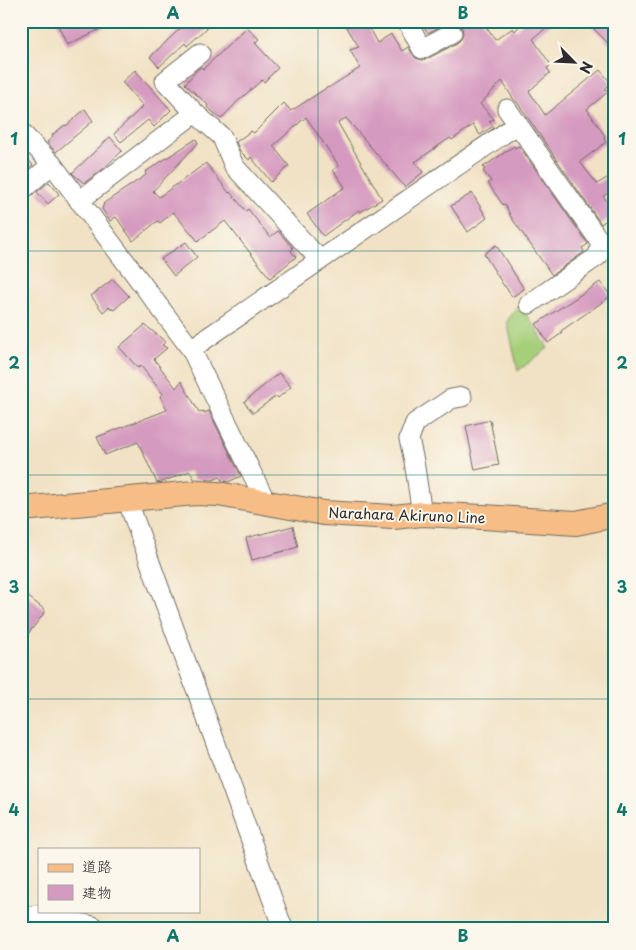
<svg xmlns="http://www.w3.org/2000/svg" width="636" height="950" font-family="'Playpen Sans','Klee One',sans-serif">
	<rect width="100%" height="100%" fill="#fbf7ec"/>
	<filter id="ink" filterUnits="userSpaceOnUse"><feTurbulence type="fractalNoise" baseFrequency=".02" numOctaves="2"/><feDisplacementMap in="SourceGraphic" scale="10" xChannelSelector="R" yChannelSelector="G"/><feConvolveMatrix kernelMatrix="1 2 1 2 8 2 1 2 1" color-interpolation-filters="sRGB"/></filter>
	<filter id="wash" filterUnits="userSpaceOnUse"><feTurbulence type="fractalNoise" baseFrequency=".0096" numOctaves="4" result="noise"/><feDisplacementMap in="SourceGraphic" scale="20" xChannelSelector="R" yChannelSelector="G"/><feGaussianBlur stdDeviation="1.12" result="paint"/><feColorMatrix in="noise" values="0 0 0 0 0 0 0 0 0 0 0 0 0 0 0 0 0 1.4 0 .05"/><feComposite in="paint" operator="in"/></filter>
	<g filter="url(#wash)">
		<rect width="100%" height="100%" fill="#f1e2c5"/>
		<!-- green -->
		<polygon fill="#a6cf7a" stroke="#687d52" points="520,304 548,348 518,371 507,321"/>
		<g id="blocks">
			<!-- building -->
			<g fill="#d59abf">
				<polygon points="56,21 117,21 67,45"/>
				<polygon points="188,21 215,21 187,46 185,43 159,67 150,57"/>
				<polygon points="343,21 365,21 377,43 391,34 402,51 408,47 416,58 422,60 427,59 457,43 462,38 463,33 462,28 458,24 452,22 447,23 428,33 420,21 482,21 495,40 513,28 515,31 524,21 554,21 533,39 551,65 547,68 550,73 529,91 545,115 600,70 611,83 605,89 609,91 587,109 605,136 604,139 606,142 580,162 597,184 615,173 615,190 603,196 615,212 615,214 601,224 517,102 514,100 502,81 480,104 494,119 489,121 493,126 480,135 473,125 452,140 450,138 415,162 423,172 405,187 346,118 338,123 382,199 360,212 359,210 323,236 307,214 345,187 333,170 339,166 306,117 273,146 289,166 271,182 251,157 249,160 240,151 236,142 251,131 254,133 284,103 291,111 328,87 328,88 360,68 350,50 359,47"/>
				<polygon points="586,21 611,21 615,27 615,50"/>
				<polygon points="247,28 259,39 255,43 278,68 264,82 262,80 237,102 221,119 207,107 208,105 185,84 198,69 201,67 203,69"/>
				<polygon points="135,70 171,110 154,127 148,120 121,142 114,134 143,106 122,82"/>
				<polygon points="85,109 93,121 56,152 47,142 53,137 52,135 65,125 66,126"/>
				<polygon points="110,137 122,151 102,170 84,183 72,173"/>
				<polygon points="196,139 198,143 153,191 159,197 206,163 229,193 230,192 246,211 248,209 270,237 278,231 293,248 291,251 296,257 270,278 225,221 198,241 173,212 160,223 158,221 155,223 133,241 116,217 110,221 102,209 104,203 146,175 145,172"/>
				<polygon points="514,146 515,148 519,146 588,244 582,248 584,252 552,275 511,217 505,204 503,205 488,183 491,181 483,171 485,169 483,167"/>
				<polygon points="21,152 33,165 22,175 21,175"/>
				<polygon points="49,182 59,194 48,204 37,192"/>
				<polygon points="472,193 487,218 468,232 451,206"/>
				<polygon points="186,242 197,257 174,276 161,259"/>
				<polygon points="496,245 524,289 512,297 505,286 504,286 484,254"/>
				<polygon points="113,279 129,296 114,310 109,307 103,312 91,296"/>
				<polygon points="600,282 611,296 561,331 562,333 548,343 536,324"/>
				<polygon points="145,325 166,342 162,345 167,348 154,359 176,388 181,381 199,412 204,411 204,413 209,411 241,476 228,482 222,481 220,477 213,480 194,479 190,471 162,482 157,483 138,442 105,455 97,437 167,410 160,396 163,394 141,366 138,368 119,347"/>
				<polygon points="279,373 291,387 278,398 276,396 253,413 244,402"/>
				<polygon points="490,420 499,465 475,470 466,426"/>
				<polygon points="293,526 298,547 252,560 246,538"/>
				<polygon points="21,591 45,610 42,616 21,643"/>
			</g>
		</g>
	</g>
	<g filter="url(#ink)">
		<use href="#blocks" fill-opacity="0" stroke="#706b61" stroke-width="1"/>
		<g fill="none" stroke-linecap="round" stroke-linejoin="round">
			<!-- minor casing -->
			<g stroke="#706b61" stroke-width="21">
				<g id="minor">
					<polyline points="407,21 422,49 452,33"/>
					<polyline points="200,53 165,81 195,113 222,137 234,166 320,260"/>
					<polyline points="507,109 601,243 598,256 529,304"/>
					<polyline points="21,132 52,164 191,349 266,502"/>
					<polyline points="21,191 52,164"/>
					<polyline points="79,201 195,113"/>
					<polyline points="191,349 518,124"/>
					<polyline points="127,499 281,923 284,929"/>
					<polyline points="422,514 414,461 409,439 415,423 451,399 462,397"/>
					<polyline points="21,916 42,915 93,926 97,929"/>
				</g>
			</g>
			<!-- major casing -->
			<g stroke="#706b61" stroke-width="26">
				<polyline id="major" points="21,509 195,493 218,494 324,513 393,517 422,514 483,517 576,523 615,515"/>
			</g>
			<!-- minor -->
			<use href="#minor" stroke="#fff" stroke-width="19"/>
			<!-- major -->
			<use href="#major" stroke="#f6be86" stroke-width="24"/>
		</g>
	</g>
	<!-- grid -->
	<path fill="none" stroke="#0f766e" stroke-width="1" stroke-opacity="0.55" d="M318 21V929M21 251H615M21 475H615M21 699H615"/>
	<g text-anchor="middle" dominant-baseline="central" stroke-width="4" stroke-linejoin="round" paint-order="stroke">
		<!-- street labels -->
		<g font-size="14" fill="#2b2b2b" stroke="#fbf7ec">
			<text transform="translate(407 515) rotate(2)">Narahara Akiruno Line</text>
		</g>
	</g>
	<!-- margin -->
	<rect width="636" height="950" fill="none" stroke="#fbf7ec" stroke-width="55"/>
	<!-- legend -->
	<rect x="38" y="848" width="162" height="65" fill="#fbf7ec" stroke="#a8a59f"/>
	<rect x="48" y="864" width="25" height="8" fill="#f6be86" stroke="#a8a59f"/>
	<text x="82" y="872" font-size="15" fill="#2b2b2b">道路</text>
	<rect x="48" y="885" width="25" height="15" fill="#d59abf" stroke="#a8a59f"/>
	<text x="82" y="898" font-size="15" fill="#2b2b2b">建物</text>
	<!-- north arrow -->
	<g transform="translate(574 62) rotate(114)" stroke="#fbf7ec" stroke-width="4" paint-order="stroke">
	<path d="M0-4L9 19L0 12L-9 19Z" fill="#2b2b2b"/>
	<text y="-8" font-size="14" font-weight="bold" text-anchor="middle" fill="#2b2b2b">N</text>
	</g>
	<rect x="28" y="28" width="580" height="894" fill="none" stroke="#0f766e" stroke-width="2"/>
	<g font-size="16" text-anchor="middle" font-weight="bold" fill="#0f766e">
		<text x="173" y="19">A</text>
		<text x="463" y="19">B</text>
		<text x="14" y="145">1</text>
		<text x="622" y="145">1</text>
		<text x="14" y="369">2</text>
		<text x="622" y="369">2</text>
		<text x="14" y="593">3</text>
		<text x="622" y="593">3</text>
		<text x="14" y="816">4</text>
		<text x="622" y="816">4</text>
		<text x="173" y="942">A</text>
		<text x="463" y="942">B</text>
	</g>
</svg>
